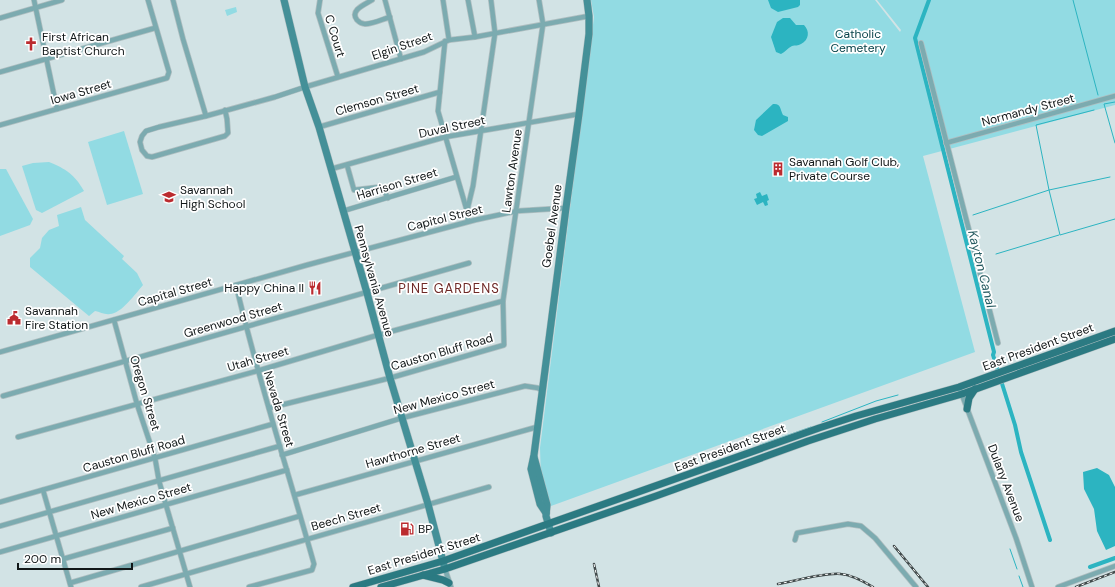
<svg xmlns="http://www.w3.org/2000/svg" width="1115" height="587" font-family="'DM Sans',sans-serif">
	<rect width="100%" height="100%" fill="#d2e3e5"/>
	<!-- green -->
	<g fill="#92dbe3">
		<polygon points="591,0 875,0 900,32 901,30 877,0 1115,0 1115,105 923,156 975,352 551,506 541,478 540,448 594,17"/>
		<polygon points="236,7 237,12 227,16 225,10"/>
		<polygon points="124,131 143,194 107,205 88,142"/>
		<path d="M49 162C66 169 74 174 84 191L42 213 36 210 22 166 33 163Z"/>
		<polygon points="0,169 6,169 33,219 30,225 0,236"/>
		<path d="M81 207 85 220 124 256 122 259 137 273 143 285C136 293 121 314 110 314 105 315 100 312 95 311L89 316 30 267V258L40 248 42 238 49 230 59 226 57 215Z"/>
	</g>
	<!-- water -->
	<g fill="#2cb4c1">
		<polygon points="768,0 800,0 800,5 798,7 778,12 771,8"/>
		<path d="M783 18H790L796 25H804C810 31 809 40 801 44 798 46 795 45 792 46 788 48 785 52 781 54L776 52 771 37 777 22Z"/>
		<path d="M773 104C781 103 780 109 783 115L788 117V121L762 136 758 135 754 130 756 120Z"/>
		<polygon points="760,192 762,196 767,194 769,200 767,201 768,205 765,206 763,202 757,205 754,199 757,198 756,194"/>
		<polygon points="1097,468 1109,475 1115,487 1115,546 1106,550 1097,531 1094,509 1084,489 1083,472"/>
	</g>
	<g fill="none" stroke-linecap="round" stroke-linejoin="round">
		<!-- stream -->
		<g stroke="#2cb4c1" stroke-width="1">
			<polyline points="1073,0 1098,95"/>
			<polyline points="1115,102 1104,104 1115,143"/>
			<polyline points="1094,110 1036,125 1049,190 1110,177"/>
			<polyline points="973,215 1049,190 1060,235 1115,219"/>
			<polyline points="996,254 1059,235"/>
			<polyline points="822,422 876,401 898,395"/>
			<polyline points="760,445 811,427"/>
			<polyline points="1010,549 1017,569"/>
			<polyline points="1019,576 1023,587"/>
		</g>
		<!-- canal -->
		<g stroke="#2cb4c1" stroke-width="4">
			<polyline points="929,0 915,38 994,352 993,355 1015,425 1021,452 1050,540"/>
			<polyline points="1090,567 1115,558"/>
		</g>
		<!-- street casing -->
		<g stroke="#afbec0" stroke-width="6">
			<g id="street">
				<polyline points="34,0 57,109"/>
				<polyline points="173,0 183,39 206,116"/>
				<polyline points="320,0 318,13 338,77"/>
				<path d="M372 0C366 4 349 10 357 20 359 22 362 24 365 24 373 24 383 19 390 17"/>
				<polyline points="385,0 401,59"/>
				<polyline points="443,0 449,40"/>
				<polyline points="468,0 475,37"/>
				<polyline points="0,18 62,0"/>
				<polyline points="445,41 438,111 467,211 468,221"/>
				<polyline points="921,43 998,343"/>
				<polyline points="0,72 155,28"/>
				<polyline points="225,110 227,119 228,133 225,136 152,157 147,156 142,150 140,142 142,136 146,131 159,127 206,116 275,97 305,87 424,52 449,40 475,37 589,16"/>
				<polyline points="0,125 167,78 169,72 148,0"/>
				<polyline points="319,127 440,92"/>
				<polyline points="946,143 1115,96"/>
				<polyline points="347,165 354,190 380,187 383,189 388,198"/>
				<polyline points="331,169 445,137 579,114"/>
				<polyline points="343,211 456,177"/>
				<polyline points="467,211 473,186 495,33 491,0"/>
				<path d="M236 285C258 379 288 471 314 564L312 570 249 587"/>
				<polyline points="114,320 137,404 155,458 159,481 190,587"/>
				<polyline points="0,352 307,265 475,220 517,211 566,208"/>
				<polyline points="959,387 1016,538 1032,587"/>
				<polyline points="3,396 469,263"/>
				<polyline points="269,408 390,378 504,345 503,301 543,24 539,0"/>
				<polyline points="18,437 257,371 378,335 503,301"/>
				<polyline points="282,455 402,418 525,386 538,388 541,390"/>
				<polyline points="43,490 71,587"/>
				<polyline points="295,495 537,427"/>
				<polyline points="0,502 273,424"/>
				<polyline points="0,526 280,446"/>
				<polyline points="795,540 797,533 848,524 861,526 875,538 916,587"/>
				<polyline points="0,552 287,470"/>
				<polyline points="63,559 173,528"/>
				<polyline points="445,569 451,587"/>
				<polyline points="70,583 300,516"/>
				<polyline points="141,587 489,487"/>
				<polyline points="1058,587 1115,566"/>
			</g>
		</g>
		<!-- secondary casing -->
		<g stroke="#afbec0" stroke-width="8">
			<g id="secondary">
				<polyline points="284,0 305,87 319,127 367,293 390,378 428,504 445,569"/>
				<polyline points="534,457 547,505 546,516 551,533"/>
				<polyline points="546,513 540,504 531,469 534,455 566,208 579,114 589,34 589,16 587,0"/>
			</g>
		</g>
		<!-- primary casing -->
		<g stroke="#afbec0" stroke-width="8">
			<g id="primary">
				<polyline points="967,409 969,398 975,389"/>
				<polyline points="423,575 443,580 449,583"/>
				<polyline points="353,587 443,561 819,428 856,416 959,387 1115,331"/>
				<polyline points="381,587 445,569 656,496 808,441 875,419 962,394 1115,339"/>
			</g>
		</g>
		<!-- street -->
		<use href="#street" stroke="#7cabb0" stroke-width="4.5"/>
		<!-- secondary -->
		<use href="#secondary" stroke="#449098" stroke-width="7"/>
		<!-- primary -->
		<use href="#primary" stroke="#2b7a82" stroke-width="7"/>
		<!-- rail casing -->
		<g stroke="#414a4b" stroke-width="2.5">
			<g id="rail">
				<polyline points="894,546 928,587"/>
				<polyline points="594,564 599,587"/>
				<path d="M778 584C795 581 826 572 841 574 852 575 863 581 873 587"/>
				<polyline points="1076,587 1115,572"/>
			</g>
		</g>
		<!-- rail -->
		<use href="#rail" stroke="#fff" stroke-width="1" stroke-dasharray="3" stroke-linecap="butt"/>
	</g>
	<!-- icons -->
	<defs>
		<g id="church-bare" transform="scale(1.08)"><path d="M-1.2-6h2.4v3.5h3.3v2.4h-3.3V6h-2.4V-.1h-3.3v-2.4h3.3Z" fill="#bb2b2f" stroke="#fff" stroke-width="2.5" paint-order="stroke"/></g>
		<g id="building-bare" transform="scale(1.08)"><path d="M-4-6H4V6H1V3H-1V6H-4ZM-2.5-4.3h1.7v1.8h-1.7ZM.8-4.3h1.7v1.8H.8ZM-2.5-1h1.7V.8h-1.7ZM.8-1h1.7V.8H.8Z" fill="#bb2b2f" stroke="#fff" stroke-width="2.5" paint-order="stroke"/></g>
		<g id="school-bare" transform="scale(1.08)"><path d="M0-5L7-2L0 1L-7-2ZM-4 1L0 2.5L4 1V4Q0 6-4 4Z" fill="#bb2b2f" stroke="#fff" stroke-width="2.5" paint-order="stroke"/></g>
		<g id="restaurant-bare" transform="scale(1.08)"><path d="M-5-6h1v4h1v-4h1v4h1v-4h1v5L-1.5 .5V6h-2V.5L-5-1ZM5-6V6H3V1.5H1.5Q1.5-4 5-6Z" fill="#bb2b2f" stroke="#fff" stroke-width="2.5" paint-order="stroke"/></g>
		<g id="civic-bare" transform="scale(1.08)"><path d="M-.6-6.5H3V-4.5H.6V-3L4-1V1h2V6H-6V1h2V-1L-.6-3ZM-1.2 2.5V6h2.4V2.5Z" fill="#bb2b2f" stroke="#fff" stroke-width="2.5" paint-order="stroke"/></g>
		<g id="fuel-bare" transform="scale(1.08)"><path d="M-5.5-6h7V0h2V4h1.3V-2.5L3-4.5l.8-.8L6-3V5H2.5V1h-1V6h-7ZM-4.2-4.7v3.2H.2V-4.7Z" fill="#bb2b2f" stroke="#fff" stroke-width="2.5" paint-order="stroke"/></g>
	</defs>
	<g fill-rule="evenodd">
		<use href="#church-bare" x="31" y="44"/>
		<use href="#building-bare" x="778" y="169"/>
		<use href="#school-bare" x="169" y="197"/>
		<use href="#restaurant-bare" x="315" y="288"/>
		<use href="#civic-bare" x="14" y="318"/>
		<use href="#fuel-bare" x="407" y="529"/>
	</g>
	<g text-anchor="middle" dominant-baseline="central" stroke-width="3.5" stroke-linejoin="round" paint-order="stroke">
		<!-- park labels -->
		<g font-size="12" fill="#074349" stroke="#fff">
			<text x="858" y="34">Catholic<tspan x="858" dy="14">Cemetery</tspan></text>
		</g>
		<!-- street labels -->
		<g font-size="12" fill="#111718" stroke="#fff">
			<text transform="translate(335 36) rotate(73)">C Court</text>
			<text transform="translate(402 46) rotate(-19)">Elgin Street</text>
			<text transform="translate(81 92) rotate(-16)">Iowa Street</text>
			<text transform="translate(377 100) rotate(-16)">Clemson Street</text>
			<text transform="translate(1028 110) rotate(-15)">Normandy Street</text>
			<text transform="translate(452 127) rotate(-12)">Duval Street</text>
			<text transform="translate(512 171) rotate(-82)">Lawton Avenue</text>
			<text transform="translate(397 184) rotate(-17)">Harrison Street</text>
			<text transform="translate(445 218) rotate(-14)">Capitol Street</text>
			<text transform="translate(552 226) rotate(-82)">Goebel Avenue</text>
			<text transform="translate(374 281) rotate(74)">Pennsylvania Avenue</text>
			<text transform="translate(175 292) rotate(-16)">Capital Street</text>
			<text transform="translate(233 320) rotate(-16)">Greenwood Street</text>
			<text transform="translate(1038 347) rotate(-20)">East President Street</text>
			<text transform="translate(442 352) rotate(-16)">Causton Bluff Road</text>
			<text transform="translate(258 359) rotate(-16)">Utah Street</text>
			<text transform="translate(145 393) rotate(73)">Oregon Street</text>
			<text transform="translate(444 397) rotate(-15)">New Mexico Street</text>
			<text transform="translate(279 409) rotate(73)">Nevada Street</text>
			<text transform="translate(730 448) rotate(-20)">East President Street</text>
			<text transform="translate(413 451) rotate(-16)">Hawthorne Street</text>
			<text transform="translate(134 454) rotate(-16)">Causton Bluff Road</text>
			<text transform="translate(1006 483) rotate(69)">Dulany Avenue</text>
			<text transform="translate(141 501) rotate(-16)">New Mexico Street</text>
			<text transform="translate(346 517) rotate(-16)">Beech Street</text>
			<text transform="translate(424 554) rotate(-17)">East President Street</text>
		</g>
		<!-- poi labels -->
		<g font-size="12" fill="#111718" stroke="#fff" text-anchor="start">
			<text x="42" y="37">First African<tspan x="42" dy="14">Baptist Church</tspan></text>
			<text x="789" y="162">Savannah Golf Club,<tspan x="789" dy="14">Private Course</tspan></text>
			<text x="180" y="190">Savannah<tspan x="180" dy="14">High School</tspan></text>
			<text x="304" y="288" text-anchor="end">Happy China II</text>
			<text x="25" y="311">Savannah<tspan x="25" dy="14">Fire Station</tspan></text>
			<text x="418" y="529">BP</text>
		</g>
		<!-- water labels -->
		<g font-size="13" font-style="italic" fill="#285c62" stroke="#fff">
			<text transform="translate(982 269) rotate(76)">Kayton Canal</text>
		</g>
		<!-- neighbourhood labels -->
		<g font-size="13" letter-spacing="1" fill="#6f2926" stroke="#fff">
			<text x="449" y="288">PINE GARDENS</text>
		</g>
	</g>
	<!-- scale -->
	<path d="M18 563v6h114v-6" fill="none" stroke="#111718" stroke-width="2"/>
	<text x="24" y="563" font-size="12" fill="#111718" stroke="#ffffff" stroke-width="3" paint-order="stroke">200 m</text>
</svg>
